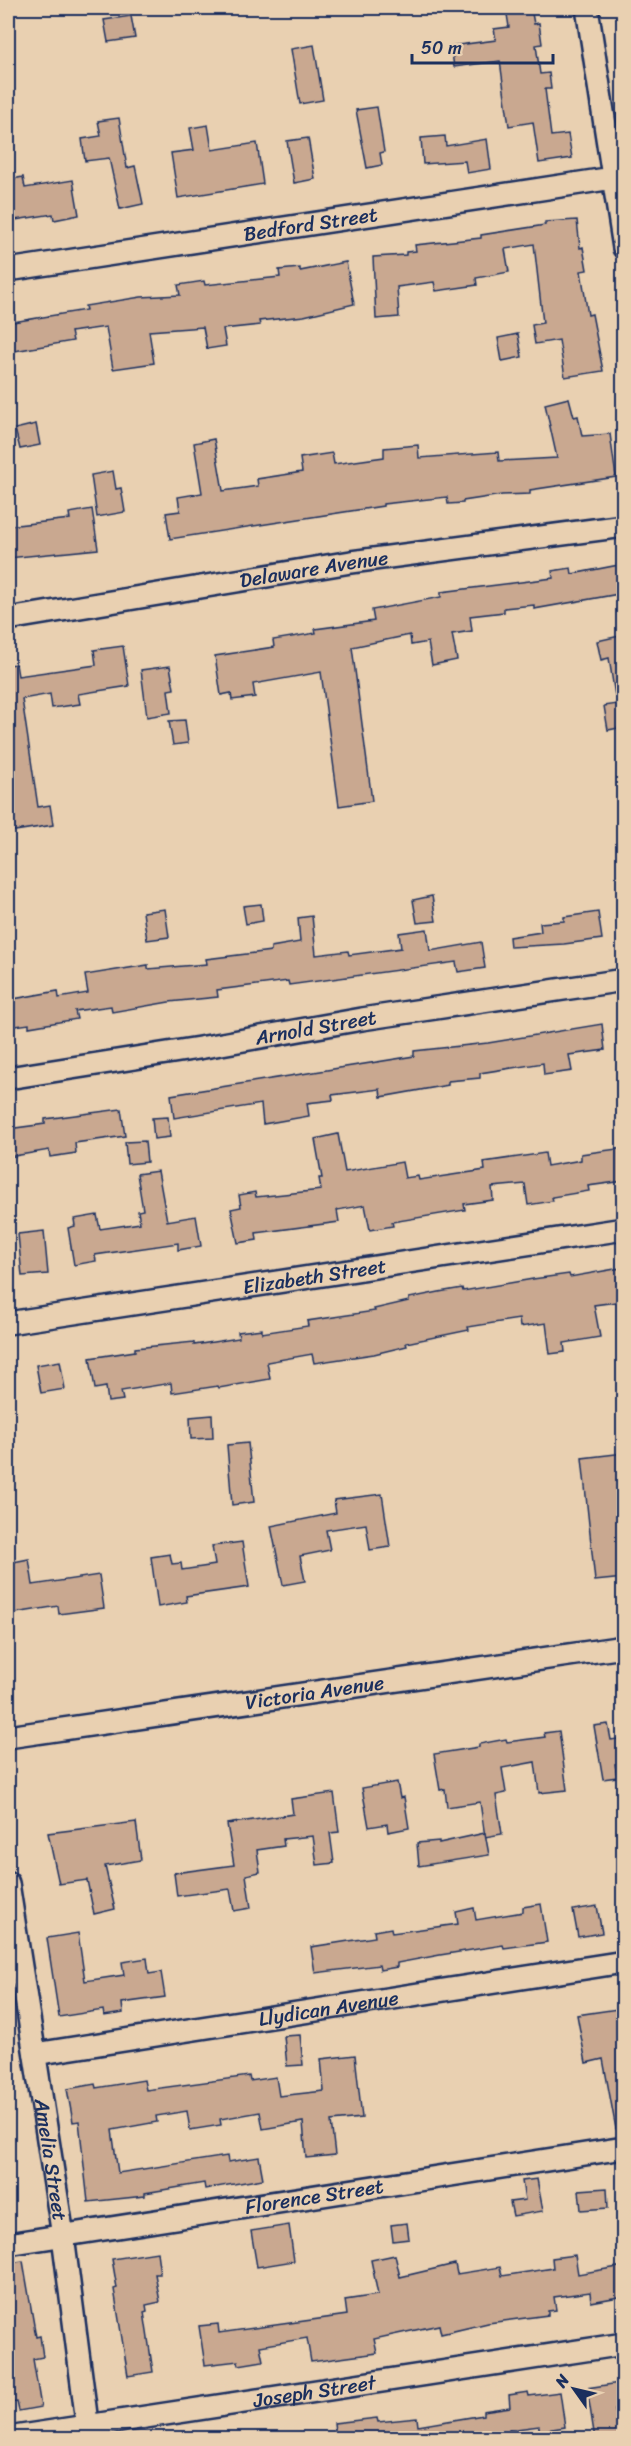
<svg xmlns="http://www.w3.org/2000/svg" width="631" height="2446" font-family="Sriracha,sans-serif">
	<rect width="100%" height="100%" fill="#e9d0b1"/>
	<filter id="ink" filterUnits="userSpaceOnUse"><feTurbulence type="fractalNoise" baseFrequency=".0167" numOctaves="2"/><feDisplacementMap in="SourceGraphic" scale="12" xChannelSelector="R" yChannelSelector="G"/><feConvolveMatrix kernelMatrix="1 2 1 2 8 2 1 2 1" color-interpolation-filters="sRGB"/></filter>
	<g filter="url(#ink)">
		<!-- building -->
		<g fill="#c9a890" stroke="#1b2f5e" stroke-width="1.5">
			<polygon points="506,8 531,8 534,24 539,23 542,44 536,45 540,74 549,73 551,89 545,89 551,136 568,134 572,158 539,163 533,122 509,126 500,61 454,67 451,46 496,40 494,29 509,27"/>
			<polygon points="131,16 135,38 108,42 104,20"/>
			<polygon points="314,45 323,100 300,104 291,49"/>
			<polygon points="377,107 384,152 380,153 382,165 367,168 356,110"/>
			<polygon points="119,118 127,168 135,166 143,204 120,209 109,158 85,161 82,139 101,136 98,121"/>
			<polygon points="208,125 212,150 257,143 263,184 178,198 171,153 194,150 190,128"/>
			<polygon points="445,136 446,146 487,139 491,169 467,173 465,161 423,164 421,138"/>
			<polygon points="308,138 315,179 294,183 287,141"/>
			<polygon points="23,177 25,188 73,180 79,215 54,220 53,214 8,221 8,180"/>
			<polygon points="577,220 580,248 583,247 587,270 581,271 588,315 592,314 603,371 565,377 559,340 535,344 532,325 543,323 534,244 505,249 509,272 476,278 477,285 436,291 434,282 397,287 399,317 376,319 373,257 406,255 406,252 416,251 415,245 481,238 481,235 545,225 545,222"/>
			<polygon points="346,262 354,304 304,316 259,321 260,325 223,329 226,346 207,349 203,327 149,331 154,363 113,369 106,327 71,332 73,341 8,352 8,325 13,322 86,310 85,306 141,297 180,295 178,285 204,281 205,285 280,277 279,270 300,268 300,271"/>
			<polygon points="518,334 522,357 502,361 498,338"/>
			<polygon points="569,398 574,417 578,416 582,436 610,434 616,477 530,490 530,494 502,495 463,501 463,503 448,504 447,497 383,504 383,506 170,539 166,513 180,511 178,497 202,493 194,443 214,439 223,491 258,486 257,479 302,472 300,458 332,453 334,464 384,457 384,448 418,445 419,458 498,452 499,461 557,458 545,404"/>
			<polygon points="36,424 40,445 20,449 15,429"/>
			<polygon points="113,471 116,489 121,488 125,512 97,517 91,475"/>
			<polygon points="92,509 98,549 8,558 8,526 70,519 69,513"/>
			<polygon points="624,564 624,593 534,609 534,605 504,608 504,612 470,616 472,631 452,634 457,660 432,665 428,642 411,645 410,635 352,647 372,801 339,806 321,672 253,684 255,697 232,700 231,693 221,695 215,656 274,647 273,640 316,633 315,629 374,621 372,610 441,597 441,592 553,578 552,571 571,568 572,574"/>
			<polygon points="624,635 624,695 615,696 609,658 601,660 597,641"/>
			<polygon points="123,646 129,686 78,694 80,704 52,708 50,694 22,699 38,807 50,805 53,825 8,832 8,665 16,664 18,676 96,665 94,650"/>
			<polygon points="170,666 174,689 168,690 171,713 147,717 141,670"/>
			<polygon points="624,703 624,727 608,730 604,706"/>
			<polygon points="185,720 188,743 173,745 169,721"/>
			<polygon points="432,896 436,921 417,923 413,900"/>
			<polygon points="261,904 263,921 246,924 243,906"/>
			<polygon points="165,909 169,937 147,940 143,912"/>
			<polygon points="598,912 602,939 564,944 510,947 509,937 541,932 540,923 564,921 564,917"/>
			<polygon points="312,916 316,955 348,951 349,955 401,948 399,933 427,929 430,951 481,942 485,968 458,972 456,962 289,985 288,981 217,990 218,997 169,1002 112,1012 111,1006 75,1011 77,1019 29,1027 29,1024 8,1027 8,1000 58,991 59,998 88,993 85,975 148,965 148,969 207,964 206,959 271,951 271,947 300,942 298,918"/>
			<polygon points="602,1024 605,1050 569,1055 572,1071 544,1075 543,1063 480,1073 480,1078 448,1081 448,1085 381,1097 380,1089 332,1095 333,1100 307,1103 309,1116 263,1124 261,1104 174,1118 171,1095 414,1056 414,1051 488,1043"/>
			<polygon points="121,1109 125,1136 75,1143 76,1153 50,1157 49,1150 8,1157 8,1129 45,1124 45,1119"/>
			<polygon points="168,1117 170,1137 154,1139 152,1118"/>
			<polygon points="338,1134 345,1172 402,1162 405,1178 418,1176 419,1180 485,1170 484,1162 545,1153 547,1166 581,1160 581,1154 624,1148 624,1181 588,1186 589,1191 552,1197 553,1201 528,1205 525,1184 492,1187 493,1200 464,1204 465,1210 392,1222 393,1226 370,1230 365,1205 337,1210 339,1222 256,1233 257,1240 238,1243 231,1209 241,1207 239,1195 255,1192 256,1197 321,1190 319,1178 322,1178 315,1139"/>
			<polygon points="145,1141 147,1162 127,1164 125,1142"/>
			<polygon points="158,1171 167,1221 196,1216 201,1246 178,1250 178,1243 95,1255 96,1261 74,1265 68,1228 75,1226 74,1219 97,1215 100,1229 140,1223 138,1211 143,1210 137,1174"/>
			<polygon points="44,1231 48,1274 22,1276 18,1234"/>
			<polygon points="621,1268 624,1301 594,1305 600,1337 564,1343 565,1352 550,1354 546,1323 520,1327 519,1319 468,1327 469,1330 406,1343 407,1346 374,1354 314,1363 312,1354 267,1362 270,1379 219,1388 218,1386 172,1393 171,1383 121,1391 123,1400 108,1402 106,1387 95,1389 90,1358 135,1351 135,1348 194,1342 194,1345 239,1338 238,1332 262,1329 262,1333 308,1326 307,1321 375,1311 374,1309 409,1301 409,1298 439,1292 462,1288 463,1291 533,1279 569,1274 570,1277"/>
			<polygon points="60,1361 65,1389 41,1393 36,1365"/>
			<polygon points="212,1415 213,1438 191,1439 190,1417"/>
			<polygon points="248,1443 254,1502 232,1505 227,1445"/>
			<polygon points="624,1453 624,1578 595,1581 582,1458"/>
			<polygon points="382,1494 390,1547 370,1550 366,1524 326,1530 330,1550 300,1556 305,1581 283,1585 271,1526 336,1513 334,1500"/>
			<polygon points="242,1542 249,1587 186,1596 187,1602 158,1607 151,1557 170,1554 172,1564 181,1563 182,1570 215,1565 212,1546"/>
			<polygon points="29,1559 33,1585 99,1575 104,1608 59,1614 58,1606 9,1614 8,1563"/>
			<polygon points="608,1724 611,1740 624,1738 624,1763 615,1764 617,1777 603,1779 594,1726"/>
			<polygon points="559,1731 567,1790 539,1793 535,1762 502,1768 506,1793 496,1795 502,1834 485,1837 480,1802 447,1807 445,1789 440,1790 434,1754 479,1747 479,1744 506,1739 507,1742 545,1737 544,1733"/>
			<polygon points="397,1782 400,1798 404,1797 409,1828 388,1832 387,1824 369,1827 362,1788"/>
			<polygon points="334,1793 339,1832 330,1833 334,1863 317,1865 313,1836 283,1839 284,1846 257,1850 260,1872 246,1875 251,1908 234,1911 230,1889 177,1896 174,1873 234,1865 227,1824 293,1814 291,1799"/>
			<polygon points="136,1822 141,1860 105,1866 115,1909 94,1914 87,1880 59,1884 48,1833"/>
			<polygon points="485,1833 489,1855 419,1866 417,1843 439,1841 439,1843"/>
			<polygon points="541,1904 547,1942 504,1948 503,1945 440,1955 397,1963 397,1967 380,1970 379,1965 315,1973 311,1947 375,1937 374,1931 391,1928 392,1933 458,1924 456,1912 474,1908 476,1920 523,1912 523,1907"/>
			<polygon points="597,1906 602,1933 578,1937 573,1910"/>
			<polygon points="78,1933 85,1981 124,1975 122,1962 147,1958 149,1974 161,1972 165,1997 122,2003 123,2013 104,2016 103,2010 59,2017 47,1938"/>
			<polygon points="624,2008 624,2128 616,2129 603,2059 586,2063 577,2015"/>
			<polygon points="300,2035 303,2065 287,2066 284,2036"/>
			<polygon points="355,2055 362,2118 331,2121 335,2155 306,2158 303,2122 263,2129 260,2112 220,2119 221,2125 190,2130 187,2111 156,2116 157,2122 112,2130 118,2173 227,2156 228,2162 259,2157 263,2179 205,2189 204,2183 145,2193 145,2196 88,2202 79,2121 73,2122 67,2089 95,2084 96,2088 144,2080 146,2090 249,2076 250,2081 276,2077 279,2096 324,2091 321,2059"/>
			<polygon points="537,2179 543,2211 513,2216 510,2202 525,2200 522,2181"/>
			<polygon points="607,2188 608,2208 581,2210 579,2190"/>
			<polygon points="407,2223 409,2239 393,2241 391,2225"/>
			<polygon points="289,2225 294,2261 257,2267 251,2231"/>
			<polygon points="157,2252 160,2274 155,2274 160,2302 146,2305 147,2311 144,2312 153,2372 128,2376 114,2289 117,2288 112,2259"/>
			<polygon points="395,2255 400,2277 455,2264 457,2274 500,2267 502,2276 553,2268 552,2258 575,2255 578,2274 624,2266 624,2296 591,2302 590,2292 554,2297 556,2310 548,2311 548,2315 488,2323 441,2334 439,2325 374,2339 377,2353 311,2362 307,2338 260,2346 263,2361 239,2365 238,2361 205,2365 199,2326 218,2324 219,2333 347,2315 345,2300 378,2295 371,2260"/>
			<polygon points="23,2261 36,2337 40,2336 43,2357 33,2359 41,2407 19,2411 17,2402 8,2403 8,2263"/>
			<polygon points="619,2383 623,2409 615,2410 620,2439 595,2439 587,2388"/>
			<polygon points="528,2392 529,2396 560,2392 565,2427 539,2431 539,2426 509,2430 510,2439 336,2439 334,2423 377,2418 378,2422 417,2418 418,2426 483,2415 483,2411 510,2407 509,2395"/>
		</g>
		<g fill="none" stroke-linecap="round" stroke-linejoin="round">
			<!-- minor casing -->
			<g stroke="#1b2f5e" stroke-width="26">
				<g id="minor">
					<polyline points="587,8 624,248"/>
					<path id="s1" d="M8 270 613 178"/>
					<path id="s2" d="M8 619 351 562 624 526"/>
					<path id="s3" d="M8 1078 199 1048 362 1019 624 980"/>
					<path id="s4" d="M8 1323 624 1229"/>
					<path id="s5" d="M8 1737 624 1647"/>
					<path id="s6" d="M8 1883 63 2236 89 2438"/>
					<path id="s7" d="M35 2054 624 1962"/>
					<path id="s8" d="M8 2244 624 2148"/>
					<path id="s9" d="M8 2438 624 2344"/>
				</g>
			</g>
			<!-- minor -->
			<use href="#minor" stroke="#e9d0b1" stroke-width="21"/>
		</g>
	</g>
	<g text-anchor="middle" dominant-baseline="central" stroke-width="5" stroke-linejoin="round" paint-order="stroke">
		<!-- street labels -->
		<g font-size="20" fill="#1b2f5e" stroke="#e9d0b1">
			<text stroke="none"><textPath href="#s1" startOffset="306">Bedford Street</textPath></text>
			<text stroke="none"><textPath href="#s2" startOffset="310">Delaware Avenue</textPath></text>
			<text stroke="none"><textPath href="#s3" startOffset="312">Arnold Street</textPath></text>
			<text stroke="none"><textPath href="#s4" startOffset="310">Elizabeth Street</textPath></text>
			<text stroke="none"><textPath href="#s5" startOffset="310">Victoria Avenue</textPath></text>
			<text stroke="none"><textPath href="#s7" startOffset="297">Llydican Avenue</textPath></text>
			<text stroke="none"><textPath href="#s6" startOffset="280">Amelia Street</textPath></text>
			<text stroke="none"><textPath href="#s8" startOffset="310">Florence Street</textPath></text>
			<text stroke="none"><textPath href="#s9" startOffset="310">Joseph Street</textPath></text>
		</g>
	</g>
	<!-- margin -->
	<rect width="631" height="2446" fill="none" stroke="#e9d0b1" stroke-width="30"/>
	<rect x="15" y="15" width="601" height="2416" fill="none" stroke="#1b2f5e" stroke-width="2" filter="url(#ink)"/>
	<!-- north arrow -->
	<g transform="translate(574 2389) rotate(304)" stroke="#e9d0b1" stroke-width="4.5" paint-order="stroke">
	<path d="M0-4.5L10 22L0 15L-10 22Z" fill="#1b2f5e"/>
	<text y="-9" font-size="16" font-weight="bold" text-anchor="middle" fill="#1b2f5e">N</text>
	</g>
	<!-- scale -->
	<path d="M412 54v9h141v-9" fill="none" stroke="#1b2f5e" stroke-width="3"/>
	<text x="421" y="54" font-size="18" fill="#1b2f5e" stroke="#e9d0b1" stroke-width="4.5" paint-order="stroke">50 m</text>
</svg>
